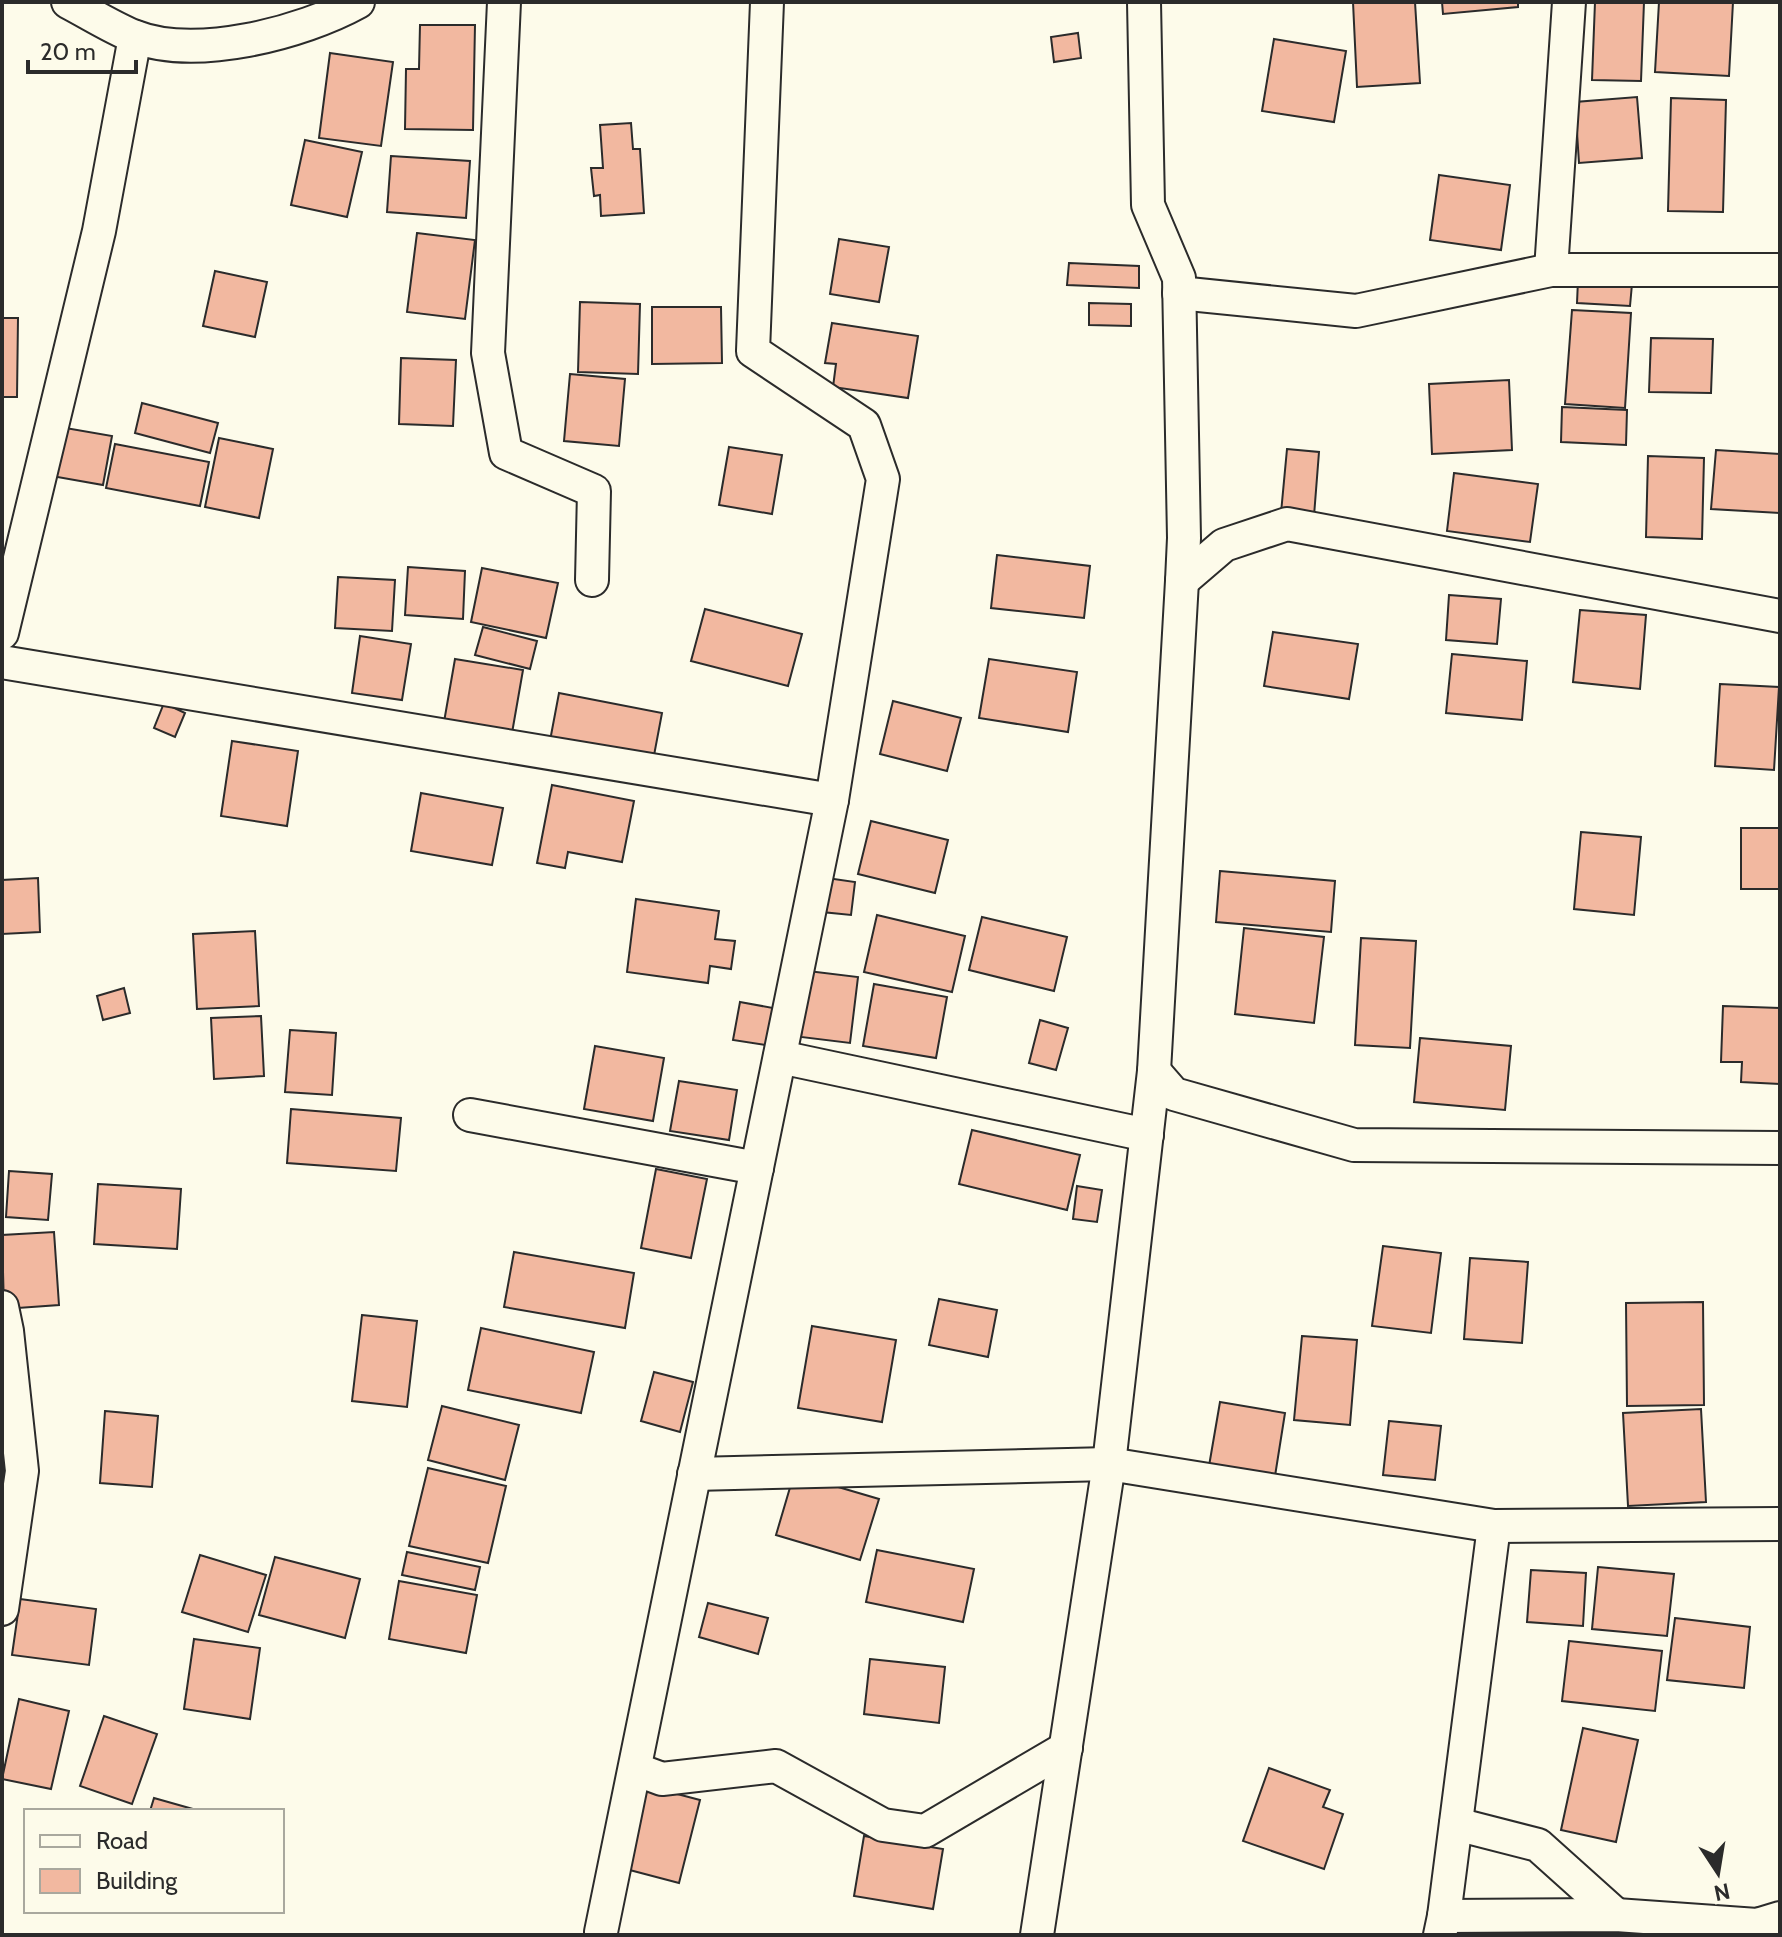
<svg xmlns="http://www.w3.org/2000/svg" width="1782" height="1937" font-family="Cabin,sans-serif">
	<rect width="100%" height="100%" fill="#fdfbea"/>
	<!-- building -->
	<g fill="#f2b8a0" stroke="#2b2b2b" stroke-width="2">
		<polygon points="1353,2 1415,2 1420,83 1357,87"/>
		<polygon points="1442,2 1518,2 1518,7 1443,14"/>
		<polygon points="1595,2 1644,2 1641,81 1592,80"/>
		<polygon points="1659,2 1733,2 1729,76 1655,72"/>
		<polygon points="420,25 475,25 473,130 405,129 406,69 419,69"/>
		<polygon points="1078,33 1081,58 1054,62 1051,37"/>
		<polygon points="1274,39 1346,51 1334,122 1262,111"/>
		<polygon points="330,53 393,62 381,146 319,138"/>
		<polygon points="1637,97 1642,158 1579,163 1575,102"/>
		<polygon points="1671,98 1726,100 1723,212 1668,211"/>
		<polygon points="631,123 633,149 640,149 644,213 601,216 600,195 594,196 591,168 603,168 600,125"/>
		<polygon points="305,140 362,152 347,217 291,205"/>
		<polygon points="391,156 470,161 466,218 387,212"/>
		<polygon points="1439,175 1510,185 1501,250 1430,240"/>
		<polygon points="417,233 475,240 465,319 407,312"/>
		<polygon points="839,239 889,247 879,302 830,294"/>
		<polygon points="1069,263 1139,266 1139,288 1067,285"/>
		<polygon points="215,271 267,282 255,337 203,326"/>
		<polygon points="1578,280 1632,284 1630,306 1577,303"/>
		<polygon points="580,302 640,304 638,374 578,372"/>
		<polygon points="1089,303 1131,304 1131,326 1089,325"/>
		<polygon points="652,307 721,307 722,363 652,364"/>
		<polygon points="1572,310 1631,313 1625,408 1565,404"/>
		<polygon points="2,318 18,318 17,397 2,397"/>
		<polygon points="832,323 918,336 908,398 833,387 836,364 825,363"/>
		<polygon points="1651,338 1713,339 1711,393 1649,392"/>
		<polygon points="401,358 456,360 453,426 399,424"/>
		<polygon points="570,374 625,379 619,446 564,441"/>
		<polygon points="1509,380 1512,450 1432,454 1429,384"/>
		<polygon points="142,403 218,423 210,453 135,433"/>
		<polygon points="1562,407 1627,410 1626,445 1561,442"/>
		<polygon points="54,426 112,436 103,485 46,475"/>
		<polygon points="219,438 273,449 259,518 205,507"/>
		<polygon points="115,444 209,462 200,506 106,488"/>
		<polygon points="729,447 782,455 772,514 719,505"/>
		<polygon points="1287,449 1319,452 1314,516 1281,513"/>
		<polygon points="1716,450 1780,454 1780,513 1711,509"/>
		<polygon points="1648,456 1704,458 1702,539 1646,537"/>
		<polygon points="1454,473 1538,484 1530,542 1447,531"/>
		<polygon points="997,555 1090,566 1084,618 991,608"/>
		<polygon points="408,567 465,571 463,619 405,615"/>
		<polygon points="482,568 558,583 546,638 471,622"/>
		<polygon points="338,577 395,580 392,631 335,628"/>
		<polygon points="1449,595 1501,599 1497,644 1446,640"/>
		<polygon points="705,609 802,634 788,686 691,661"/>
		<polygon points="1580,610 1646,615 1640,689 1573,682"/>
		<polygon points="483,627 537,641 530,669 475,655"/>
		<polygon points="1273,632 1358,644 1349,699 1264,686"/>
		<polygon points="360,636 411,644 402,700 352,693"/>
		<polygon points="1452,654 1527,661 1522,720 1446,713"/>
		<polygon points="455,659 523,670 512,733 444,722"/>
		<polygon points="989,659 1077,672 1068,732 979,718"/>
		<polygon points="1720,684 1779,687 1774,770 1715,766"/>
		<polygon points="559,693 662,713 652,766 549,746"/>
		<polygon points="893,701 961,718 947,771 880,754"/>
		<polygon points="164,703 185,713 175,737 154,728"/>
		<polygon points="232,741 298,751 287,826 221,816"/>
		<polygon points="552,785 634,801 622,862 568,852 565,868 537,863"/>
		<polygon points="421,793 503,808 492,865 411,851"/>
		<polygon points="871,821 948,840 935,893 858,874"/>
		<rect x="1741" y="828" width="39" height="61"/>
		<polygon points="1581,832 1641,837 1634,915 1574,909"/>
		<polygon points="1220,871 1335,881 1331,932 1216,922"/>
		<polygon points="38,878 40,932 2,934 2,880"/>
		<polygon points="827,878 855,882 851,915 822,912"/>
		<polygon points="636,899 719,911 715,939 735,941 731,969 710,966 708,983 627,972"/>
		<polygon points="877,915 965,936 952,992 864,972"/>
		<polygon points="982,917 1067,937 1054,991 969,970"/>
		<polygon points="1244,928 1324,937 1314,1023 1235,1014"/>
		<polygon points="255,931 259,1006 197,1009 193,934"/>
		<polygon points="1361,938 1416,941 1410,1048 1355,1045"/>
		<polygon points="808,971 858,977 850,1043 801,1037"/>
		<polygon points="874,984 947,997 936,1058 863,1046"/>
		<polygon points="124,988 130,1013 103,1020 97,996"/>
		<polygon points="740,1002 773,1008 766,1045 733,1040"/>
		<polygon points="1723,1006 1780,1008 1780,1084 1741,1082 1742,1062 1721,1062"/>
		<polygon points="261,1016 264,1076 214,1079 211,1018"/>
		<polygon points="1040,1020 1068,1028 1056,1070 1029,1063"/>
		<polygon points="290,1030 336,1033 332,1095 285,1092"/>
		<polygon points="1420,1038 1511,1046 1505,1110 1414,1102"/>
		<polygon points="595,1046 664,1058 653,1121 584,1109"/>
		<polygon points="679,1081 737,1090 729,1140 670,1131"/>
		<polygon points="291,1109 401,1118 396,1171 287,1163"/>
		<polygon points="972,1130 1080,1155 1067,1210 959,1184"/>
		<polygon points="656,1169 707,1179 691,1258 641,1248"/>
		<polygon points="9,1171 52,1174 48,1220 6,1217"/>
		<polygon points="98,1184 181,1189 177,1249 94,1244"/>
		<polygon points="1077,1186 1102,1190 1097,1222 1073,1219"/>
		<polygon points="54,1232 59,1305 4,1309 2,1235"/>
		<polygon points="1383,1246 1441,1253 1431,1333 1372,1326"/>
		<polygon points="514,1252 634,1273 625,1328 504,1307"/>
		<polygon points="1470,1258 1528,1262 1522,1343 1464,1339"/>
		<polygon points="939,1299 997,1310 988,1357 929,1345"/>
		<polygon points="1703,1302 1704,1405 1627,1406 1626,1303"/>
		<polygon points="362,1315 417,1321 407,1407 352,1401"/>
		<polygon points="812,1326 896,1340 882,1422 798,1408"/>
		<polygon points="481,1328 594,1352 581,1413 468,1390"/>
		<polygon points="1302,1336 1357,1340 1350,1425 1294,1420"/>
		<polygon points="654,1372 693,1382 680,1432 641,1421"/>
		<polygon points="1220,1402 1285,1413 1275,1476 1209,1466"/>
		<polygon points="442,1406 519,1425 505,1480 428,1460"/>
		<polygon points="1701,1409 1706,1502 1628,1506 1623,1413"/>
		<polygon points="105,1411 158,1416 152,1487 100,1483"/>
		<polygon points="1389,1421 1441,1426 1435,1480 1383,1475"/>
		<polygon points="428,1468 506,1486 488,1563 409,1546"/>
		<polygon points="794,1474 879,1499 860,1560 776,1535"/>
		<polygon points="877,1550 974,1569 963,1622 866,1602"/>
		<polygon points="407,1552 480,1567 475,1590 402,1575"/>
		<polygon points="200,1555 266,1575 248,1632 182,1612"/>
		<polygon points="275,1557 360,1579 345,1638 259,1615"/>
		<polygon points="1598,1567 1674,1574 1667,1636 1592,1629"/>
		<polygon points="1531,1570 1586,1573 1583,1626 1527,1622"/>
		<polygon points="399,1581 477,1595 466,1653 389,1639"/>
		<polygon points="20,1599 96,1609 89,1665 12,1655"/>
		<polygon points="708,1603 768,1618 758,1654 699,1637"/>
		<polygon points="1675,1618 1750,1627 1744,1688 1667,1680"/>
		<polygon points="194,1639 260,1648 250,1719 184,1709"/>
		<polygon points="1569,1641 1662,1651 1655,1711 1562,1701"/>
		<polygon points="870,1659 945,1667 939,1723 864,1714"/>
		<polygon points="19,1699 69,1711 51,1789 2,1779"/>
		<polygon points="104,1716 157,1734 132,1804 80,1786"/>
		<polygon points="1583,1728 1638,1740 1616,1842 1561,1830"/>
		<polygon points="1269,1768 1330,1790 1323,1807 1343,1814 1324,1869 1243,1841"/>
		<polygon points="643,1785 700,1800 679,1883 622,1868"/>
		<polygon points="154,1798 200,1811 150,1811"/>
		<polygon points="864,1836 943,1849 933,1909 854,1896"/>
	</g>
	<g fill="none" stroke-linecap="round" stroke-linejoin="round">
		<!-- street casing -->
		<g stroke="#2b2b2b" stroke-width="36">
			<g id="street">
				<path d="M68 2C89 13 111 27 133 36 195 61 302 33 358 2"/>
				<polyline points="504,2 488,353 506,453 594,491 592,580"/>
				<polyline points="1551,270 1569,2"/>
				<polyline points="1179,293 1356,311 1551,270 1780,270"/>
				<polyline points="1182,581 1224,545 1287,524 1780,616"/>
				<polyline points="2,633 99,231 135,37"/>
				<polyline points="2,662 832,800"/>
				<polyline points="780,1057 1147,1135"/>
				<polyline points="1154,1071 1174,1094 1354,1145 1780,1148"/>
				<polyline points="470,1115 757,1168"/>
				<polyline points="2,1307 7,1331 22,1471 2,1609"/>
				<polyline points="694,1474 1109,1464 1494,1526 1780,1524"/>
				<polyline points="635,1769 662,1779 776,1766 883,1825 925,1831 1066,1748"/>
				<polyline points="1456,1824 1538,1845 1616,1915"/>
				<polyline points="1444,1916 1616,1915 1757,1925 1780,1918"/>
				<polyline points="601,1932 832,800 883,479 864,425 753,351 767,2"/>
				<polyline points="1037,1935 1109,1464 1154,1071 1182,581 1184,538 1179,278 1148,205 1144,2"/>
				<polyline points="1440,1935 1444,1916 1494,1526"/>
			</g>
		</g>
		<!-- street -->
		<use href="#street" stroke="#fdfbea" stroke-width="32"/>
	</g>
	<!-- border -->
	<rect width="1782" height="1937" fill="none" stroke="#2b2b2b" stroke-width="8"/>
	<!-- legend -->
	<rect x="24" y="1809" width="260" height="104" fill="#fdfbea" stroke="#a9a89e" stroke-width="2"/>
	<rect x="40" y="1835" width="40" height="12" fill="#fdfbea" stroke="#a9a89e" stroke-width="2"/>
	<text x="96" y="1849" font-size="24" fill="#2b2b2b">Road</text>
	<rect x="40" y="1869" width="40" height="24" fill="#f2b8a0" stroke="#a9a89e" stroke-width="2"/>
	<text x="96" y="1889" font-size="24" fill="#2b2b2b">Building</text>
	<!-- north arrow -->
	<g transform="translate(1718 1873) rotate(168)" stroke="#fdfbea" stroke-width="6" paint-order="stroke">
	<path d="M0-6L14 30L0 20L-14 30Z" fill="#2b2b2b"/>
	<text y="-12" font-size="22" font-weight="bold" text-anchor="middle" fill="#2b2b2b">N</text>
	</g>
	<!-- scale -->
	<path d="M28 60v12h108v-12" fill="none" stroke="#2b2b2b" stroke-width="4"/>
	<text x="40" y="60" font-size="24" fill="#2b2b2b" stroke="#fdfbea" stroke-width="6" paint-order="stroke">20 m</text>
</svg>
